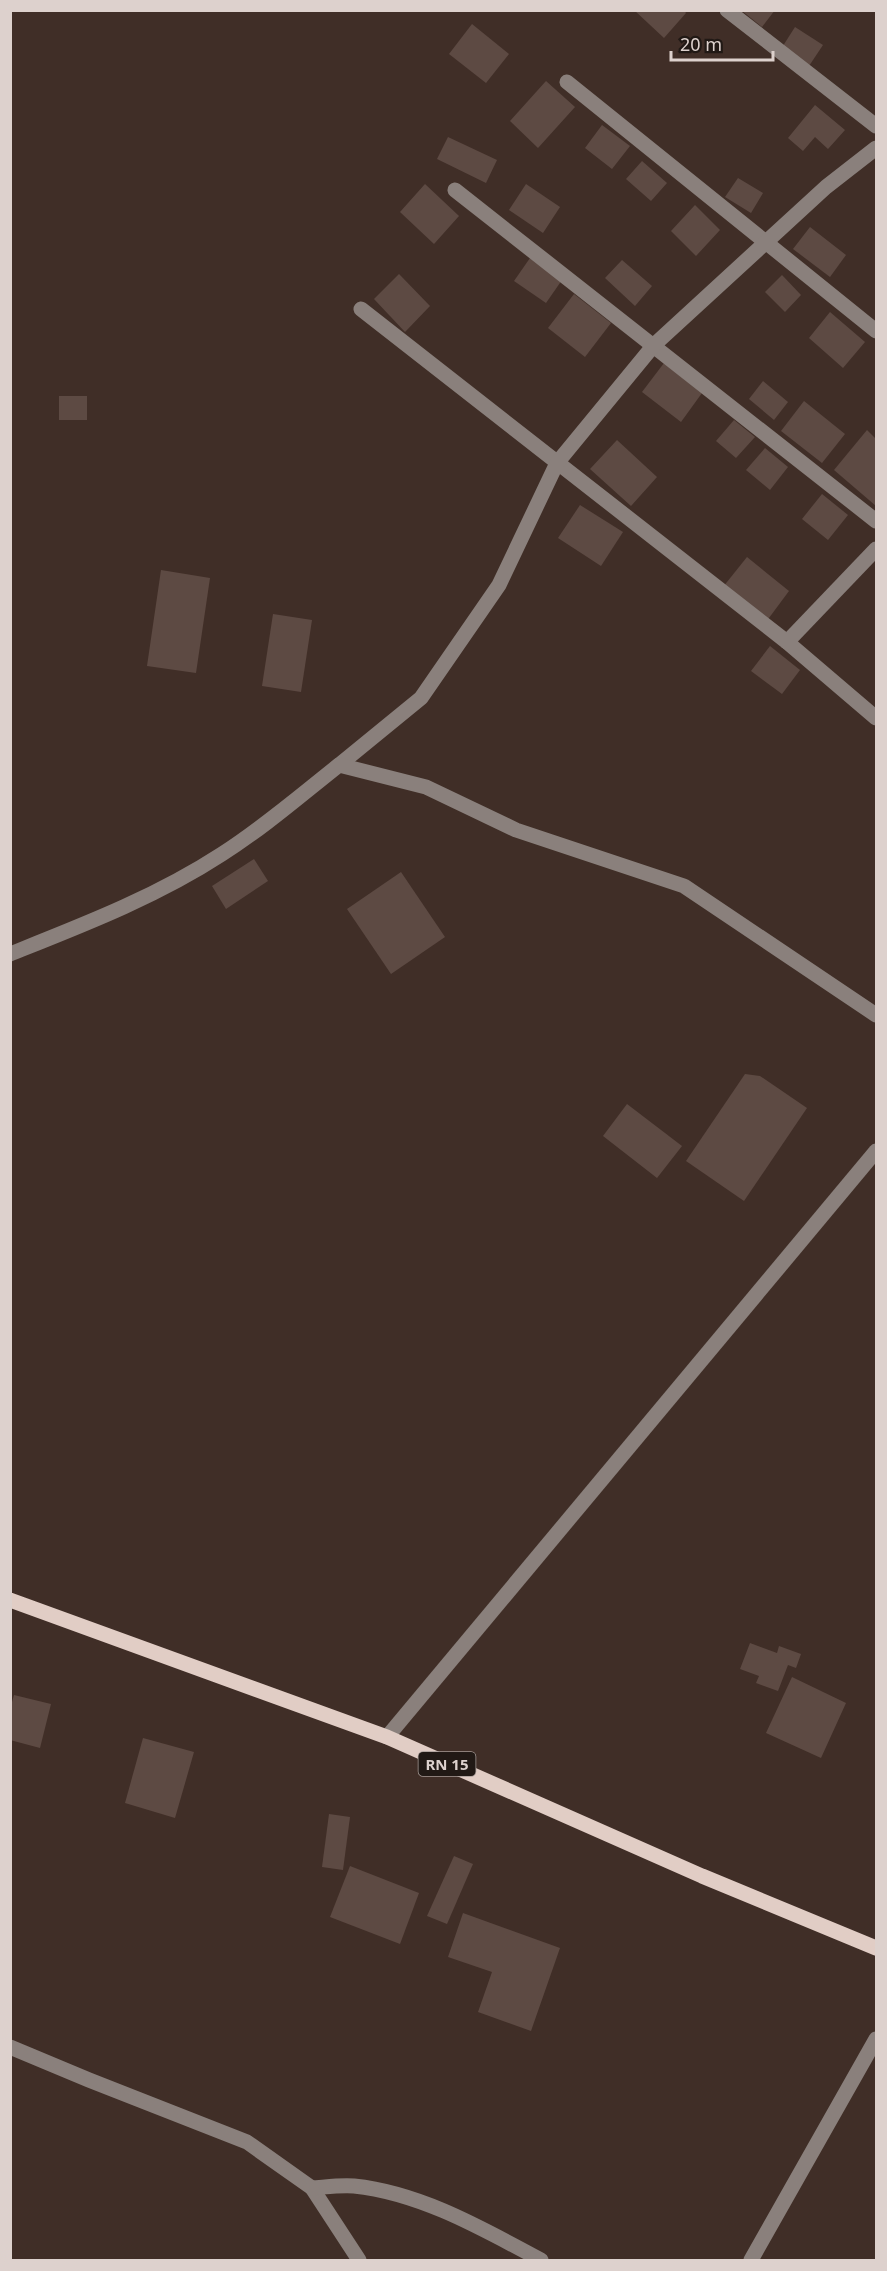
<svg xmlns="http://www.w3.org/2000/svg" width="887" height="2271" font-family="'Noto Sans',sans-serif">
	<rect width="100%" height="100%" fill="#402e27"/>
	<!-- building -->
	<g fill="#5d4a43">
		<polygon points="634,10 684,10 686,13 664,38"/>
		<polygon points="741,10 775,10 762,27"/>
		<polygon points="472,24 509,54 486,83 449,54"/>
		<polygon points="795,27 823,45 809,66 781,49"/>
		<polygon points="546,81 575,107 538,148 510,121"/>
		<polygon points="815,105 845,130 828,149 815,137 803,151 788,138"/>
		<polygon points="602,125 630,146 612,169 585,148"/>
		<polygon points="448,137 497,160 486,183 437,159"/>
		<polygon points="642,161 667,183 651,201 626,179"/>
		<polygon points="738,178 763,193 751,213 725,197"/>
		<polygon points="425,184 459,216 434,244 400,212"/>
		<polygon points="526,184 560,207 543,233 509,210"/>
		<polygon points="695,205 720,230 696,256 671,231"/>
		<polygon points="810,227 846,255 830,277 793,249"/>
		<polygon points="530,258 562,280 546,303 514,281"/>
		<polygon points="622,260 652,286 635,306 605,278"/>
		<polygon points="399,274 430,306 405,332 374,299"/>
		<polygon points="782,275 801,295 785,312 765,292"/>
		<polygon points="574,294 611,323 585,357 548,328"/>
		<polygon points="830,312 865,342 843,368 809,338"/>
		<polygon points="664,363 702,393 681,422 642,392"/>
		<polygon points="763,381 788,402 774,420 749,399"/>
		<rect x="59" y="396" width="28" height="24"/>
		<polygon points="804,401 845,434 822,463 781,431"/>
		<polygon points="734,420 755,437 736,458 716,441"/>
		<polygon points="867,430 876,439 876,506 834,470"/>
		<polygon points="617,440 657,477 631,506 590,469"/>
		<polygon points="765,448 788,467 770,490 746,470"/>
		<polygon points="822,494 848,515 828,540 802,519"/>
		<polygon points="580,505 623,532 601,566 558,538"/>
		<polygon points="747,557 789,591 766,622 723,587"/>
		<polygon points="161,570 210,578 196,673 147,666"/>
		<polygon points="273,614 312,620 301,692 262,686"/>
		<polygon points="770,646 800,670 782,694 751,671"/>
		<polygon points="254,859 268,881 226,909 212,886"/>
		<polygon points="401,872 445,937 391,974 347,909"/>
		<polygon points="745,1074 760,1076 807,1108 744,1201 686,1161"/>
		<polygon points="627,1104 682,1146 657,1178 603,1136"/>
		<polygon points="750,1643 777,1653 779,1646 801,1654 796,1668 788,1665 778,1691 756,1683 759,1676 740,1669"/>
		<polygon points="792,1677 846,1703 821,1758 766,1733"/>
		<polygon points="14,1695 51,1704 40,1748 10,1740 10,1709"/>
		<polygon points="143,1738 194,1752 175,1818 125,1803"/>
		<polygon points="329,1814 350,1817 343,1870 322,1867"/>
		<polygon points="454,1856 473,1864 447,1924 427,1916"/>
		<polygon points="350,1866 419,1893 400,1944 330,1917"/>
		<polygon points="463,1913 560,1948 531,2031 478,2012 492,1972 448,1957"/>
	</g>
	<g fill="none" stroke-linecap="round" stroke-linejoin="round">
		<!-- minor -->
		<g stroke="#8a807c" stroke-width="15">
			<polyline points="727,10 876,126"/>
			<polyline points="567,82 876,331"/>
			<polyline points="455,190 876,521"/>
			<polyline points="361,309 787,642 876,718"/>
			<polyline points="787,642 876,549"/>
			<polyline points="339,765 421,698 499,585 557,463 654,345 826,187 876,148"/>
			<path d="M10 954C83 925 156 897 222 854 263 828 301 795 339 765L426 787 516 830 684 886 876 1015"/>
			<polyline points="387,1737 876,1151"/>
			<polyline points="10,2047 89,2080 247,2142 312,2188 359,2260"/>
			<path d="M312 2188C326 2187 340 2185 354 2186 421 2193 483 2229 541 2260"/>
			<polyline points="751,2260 876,2039"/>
		</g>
		<!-- major -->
		<polyline stroke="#e1cdc5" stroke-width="15" points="10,1600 387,1737 702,1876 876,1948"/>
	</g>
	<g text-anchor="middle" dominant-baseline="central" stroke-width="4.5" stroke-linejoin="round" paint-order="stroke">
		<!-- shield labels -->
		<rect fill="#211915" stroke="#a59a96" stroke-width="1.5" x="418.5" y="1752" width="57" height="24" rx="4.5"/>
		<g font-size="15" font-weight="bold" fill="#ddd1cd">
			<text x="447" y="1764">RN 15</text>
		</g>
	</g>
	<!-- border -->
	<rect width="887" height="2271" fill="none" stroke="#ddd1cd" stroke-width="24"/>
	<!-- scale -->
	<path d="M671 51v9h102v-9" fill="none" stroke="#ddd1cd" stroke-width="3"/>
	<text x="680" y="51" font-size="18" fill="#ddd1cd" stroke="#211915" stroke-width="4.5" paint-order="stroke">20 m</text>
</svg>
